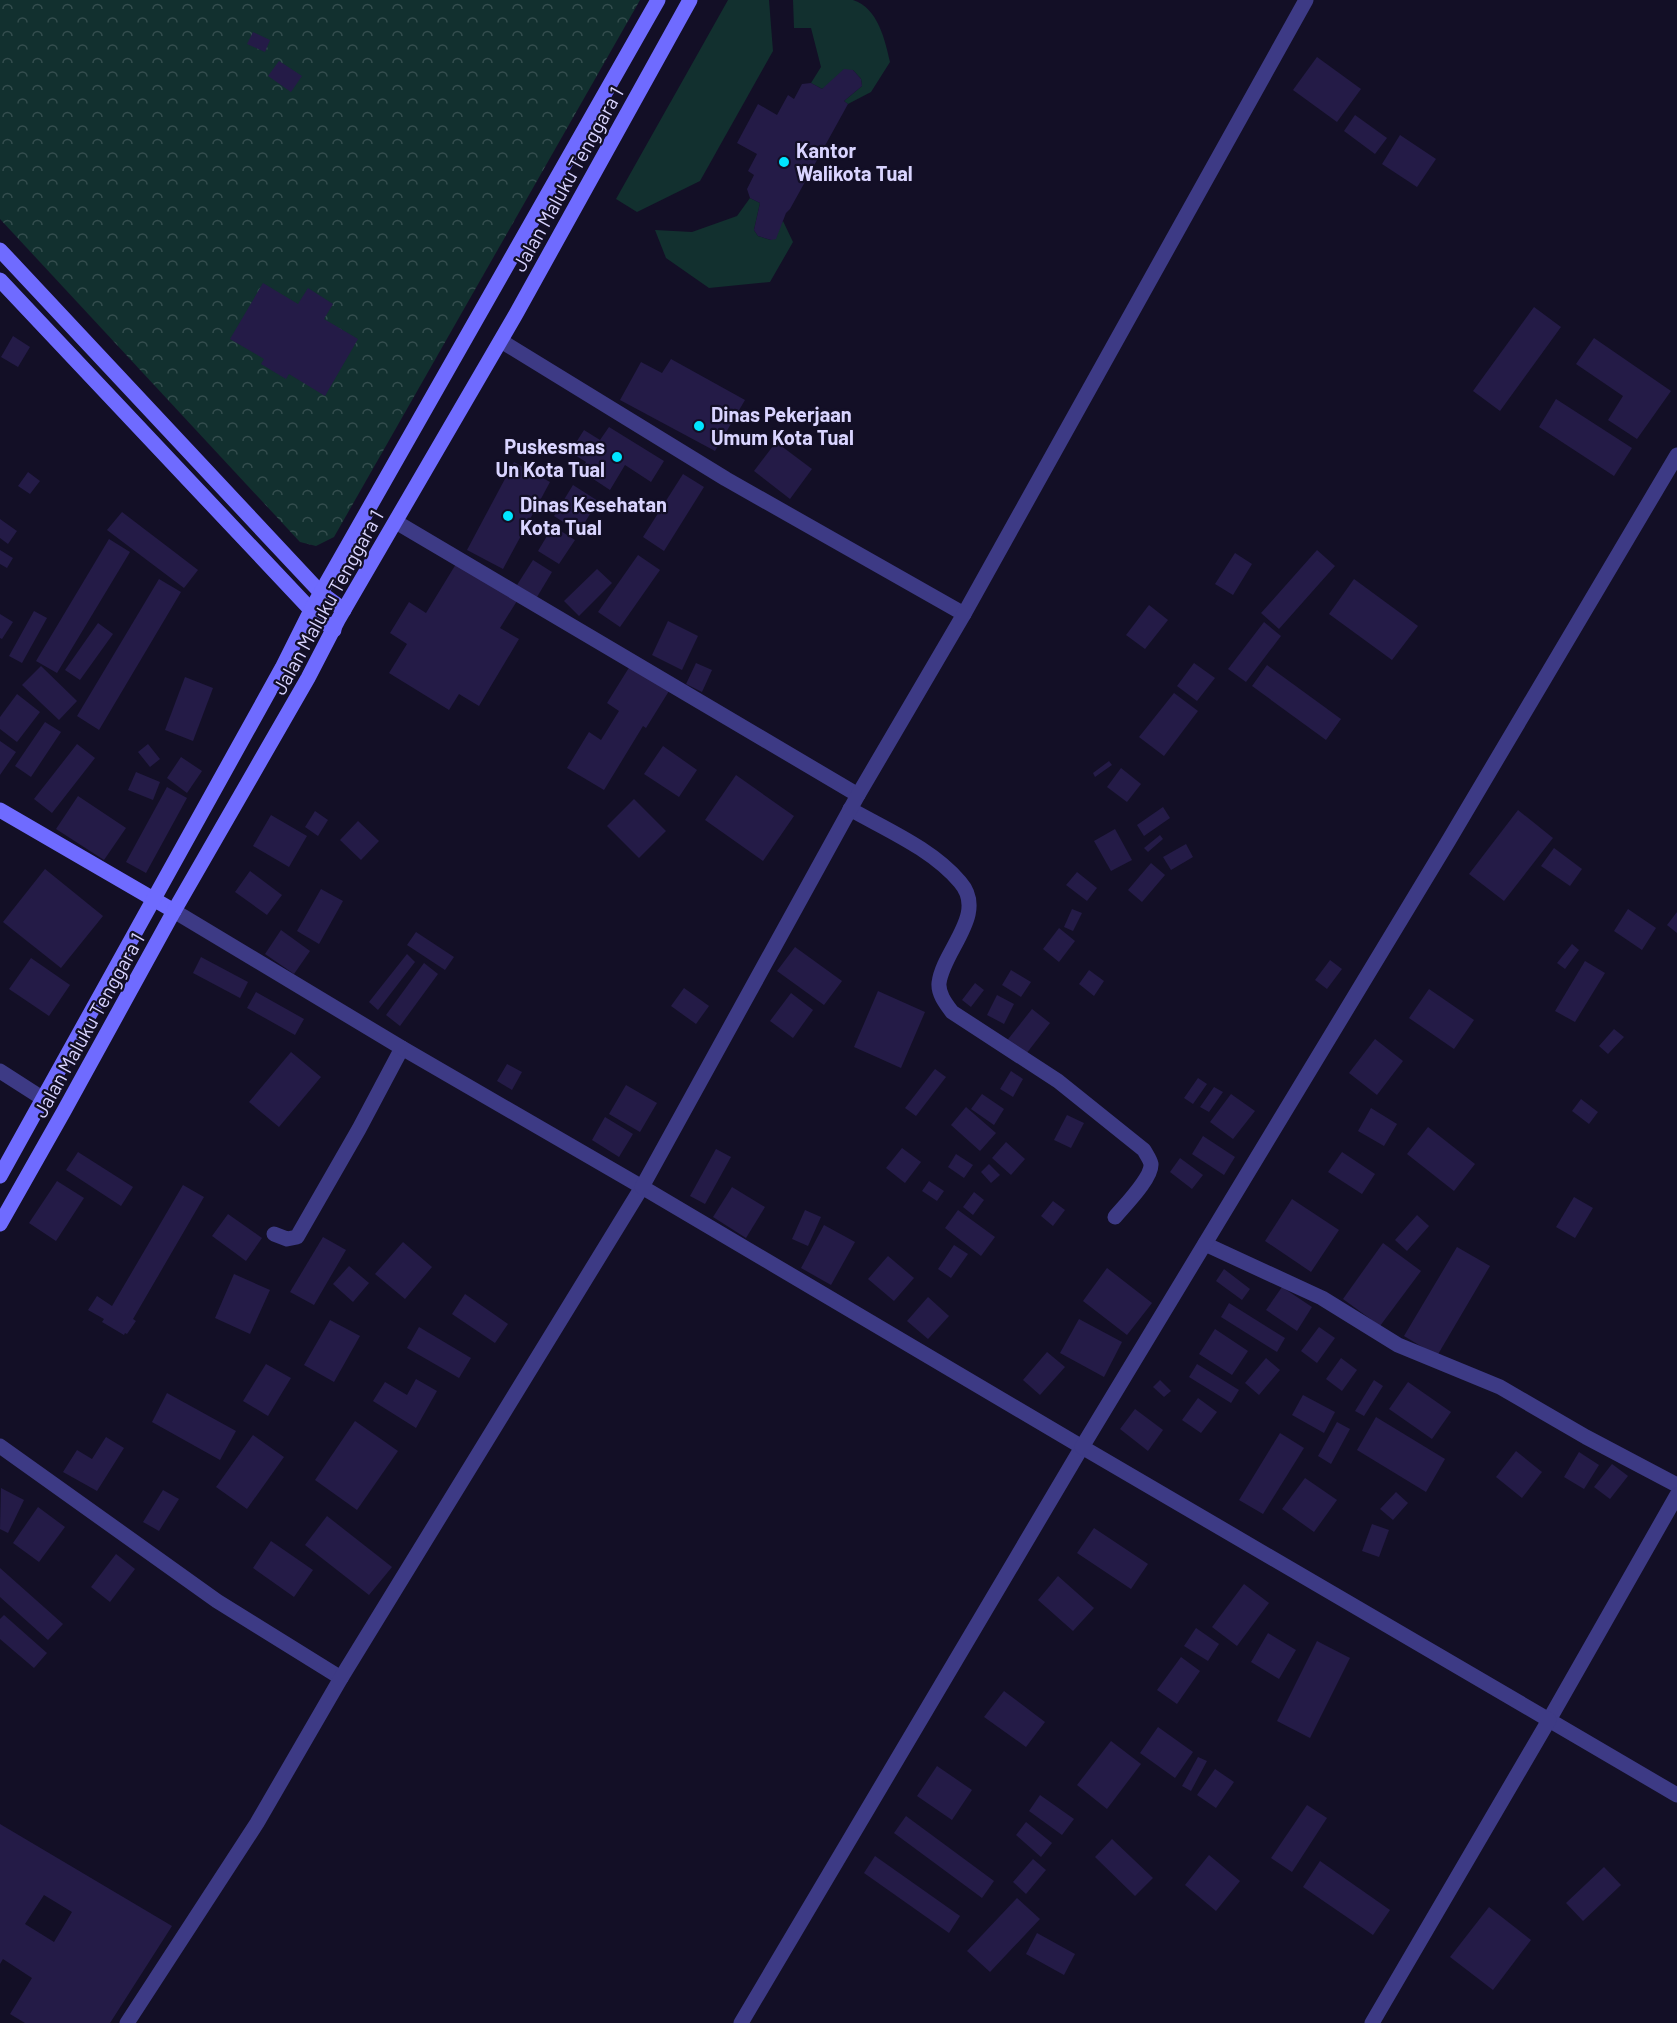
<svg xmlns="http://www.w3.org/2000/svg" width="1677" height="2023" font-family="Barlow,sans-serif">
	<defs>
		<pattern id="forest-crowns" width="20" height="18" patternUnits="userSpaceOnUse" patternTransform="scale(1.5)"><rect width="20" height="18" fill="#12302f"/><path d="M2 6a3 3 0 1 1 6 0M12 15a3 3 0 1 1 6 0" fill="none" stroke="#344d4e"/></pattern>
	</defs>
	<rect width="100%" height="100%" fill="#130f26"/>
	<!-- grass -->
	<g fill="#12302f">
		<polygon points="728,0 769,0 773,51 700,181 637,212 616,199"/>
		<path d="M793 0C805 0 844 0 853 0 878 8 885 40 890 62L871 92 848 104 844 101 862 86 861 79 853 70 822 89 811 83 821 67 811 28H794Z"/>
		<polygon points="750,198 760,203 754,230 758,236 771,240 783,221 793,242 770,282 709,288 666,258 655,230 692,232 737,216"/>
	</g>
	<!-- forest -->
	<polygon fill="url(#forest-crowns)" points="0,0 640,0 334,537 316,546 300,542 0,219"/>
	<!-- building -->
	<g fill="#241b47" fill-rule="evenodd">
		<polygon points="253,32 270,40 265,52 247,44"/>
		<polygon points="1317,57 1361,89 1337,122 1293,90"/>
		<polygon points="279,61 302,76 291,92 268,76"/>
		<polygon points="844,69 853,70 861,79 862,86 844,101 848,104 790,209 786,213 776,239 771,240 758,236 754,230 760,203 750,198 747,189 754,175 748,171 757,154 737,143 758,104 777,115 788,95 794,99 802,84 811,83 822,89"/>
		<polygon points="1355,115 1387,138 1375,154 1344,131"/>
		<polygon points="1400,135 1436,159 1417,187 1382,164"/>
		<polygon points="263,283 298,304 308,288 333,304 324,319 358,339 325,396 289,374 286,379 261,364 264,359 230,339"/>
		<polygon points="1534,307 1561,327 1500,411 1473,391"/>
		<polygon points="13,336 30,347 18,367 1,357"/>
		<polygon points="1594,338 1671,391 1637,439 1608,420 1623,396 1576,364"/>
		<polygon points="671,359 745,400 715,451 620,400 641,362 662,373"/>
		<polygon points="1556,399 1632,448 1614,476 1539,427"/>
		<polygon points="609,427 664,461 651,482 625,465 610,490 581,471 586,462 570,452 584,430 600,440"/>
		<polygon points="776,442 812,469 790,499 754,471"/>
		<polygon points="514,462 550,482 503,569 467,550"/>
		<polygon points="28,472 40,481 30,494 18,486"/>
		<polygon points="683,474 704,487 664,551 643,537"/>
		<polygon points="573,485 598,501 579,532 554,516"/>
		<polygon points="122,512 198,570 184,588 107,530"/>
		<polygon points="0,519 17,531 8,544 0,538"/>
		<polygon points="553,526 575,540 559,564 538,551"/>
		<polygon points="109,539 130,552 57,673 36,661"/>
		<polygon points="0,550 13,558 7,568 0,564"/>
		<polygon points="1317,550 1335,566 1279,629 1261,613"/>
		<polygon points="1235,553 1252,564 1233,595 1215,584"/>
		<polygon points="638,555 660,570 620,627 598,612"/>
		<polygon points="533,560 552,572 537,597 517,585"/>
		<polygon points="456,564 517,601 500,628 519,639 479,706 459,694 449,710 389,673 407,644 390,633 409,602 426,613"/>
		<polygon points="597,569 612,583 579,616 564,601"/>
		<polygon points="159,579 181,592 99,730 77,716"/>
		<polygon points="1354,579 1418,626 1392,660 1329,614"/>
		<polygon points="1149,605 1168,620 1145,649 1126,635"/>
		<polygon points="34,611 47,618 22,663 9,656"/>
		<polygon points="0,614 13,622 2,639 0,638"/>
		<polygon points="668,621 698,636 682,670 652,655"/>
		<polygon points="1264,622 1281,636 1246,682 1228,669"/>
		<polygon points="98,623 113,634 80,680 65,670"/>
		<polygon points="696,663 712,670 702,692 686,684"/>
		<polygon points="1194,663 1215,678 1197,701 1177,686"/>
		<polygon points="1267,665 1341,719 1326,740 1252,686"/>
		<polygon points="41,666 77,701 59,720 22,685"/>
		<polygon points="630,666 669,691 646,728 643,726 604,790 567,768 589,732 601,740 619,711 607,703"/>
		<polygon points="185,677 213,688 193,741 165,730"/>
		<polygon points="1174,693 1198,711 1164,756 1139,737"/>
		<polygon points="17,694 40,712 17,742 0,729 0,717"/>
		<polygon points="45,722 61,732 31,777 15,766"/>
		<polygon points="0,741 16,752 0,775"/>
		<polygon points="77,744 95,758 52,813 34,799"/>
		<polygon points="148,744 160,759 150,767 138,752"/>
		<polygon points="663,746 697,770 679,797 644,774"/>
		<polygon points="181,757 202,771 187,793 167,778"/>
		<polygon points="1109,761 1112,765 1095,777 1093,773"/>
		<polygon points="1121,768 1141,784 1127,802 1107,787"/>
		<polygon points="136,772 160,782 153,800 128,790"/>
		<polygon points="736,775 794,816 763,861 705,820"/>
		<polygon points="167,787 187,798 146,873 126,862"/>
		<polygon points="78,796 126,828 104,860 56,829"/>
		<polygon points="634,799 666,831 639,858 607,826"/>
		<polygon points="1163,807 1170,818 1144,836 1137,825"/>
		<polygon points="1518,810 1553,838 1504,901 1469,874"/>
		<polygon points="315,811 328,820 318,836 305,827"/>
		<polygon points="271,815 307,836 289,867 253,846"/>
		<polygon points="358,821 379,841 361,860 340,840"/>
		<polygon points="1115,829 1132,860 1111,871 1094,841"/>
		<polygon points="1160,835 1163,839 1148,852 1144,848"/>
		<polygon points="1186,844 1193,857 1171,870 1163,857"/>
		<polygon points="1554,848 1582,869 1570,886 1541,866"/>
		<polygon points="1151,863 1165,875 1142,902 1128,890"/>
		<polygon points="45,869 103,916 61,968 3,922"/>
		<polygon points="250,871 282,895 267,915 235,892"/>
		<polygon points="1077,872 1097,888 1087,901 1066,885"/>
		<polygon points="321,889 343,901 319,944 297,931"/>
		<polygon points="1072,909 1082,913 1073,931 1064,927"/>
		<polygon points="1628,909 1656,928 1642,950 1614,931"/>
		<polygon points="1677,912 1677,933 1667,925"/>
		<polygon points="1059,928 1075,941 1059,962 1043,949"/>
		<polygon points="281,930 310,951 294,974 265,954"/>
		<polygon points="416,932 454,957 445,970 407,945"/>
		<polygon points="1572,944 1579,950 1565,969 1557,963"/>
		<polygon points="795,947 842,981 824,1005 777,971"/>
		<polygon points="407,954 415,962 378,1010 369,1002"/>
		<polygon points="201,957 248,982 240,998 193,973"/>
		<polygon points="31,958 70,985 49,1016 9,989"/>
		<polygon points="1330,960 1342,969 1327,989 1315,980"/>
		<polygon points="1585,961 1605,973 1575,1022 1555,1011"/>
		<polygon points="424,963 438,974 400,1026 386,1015"/>
		<polygon points="1011,970 1031,982 1021,997 1002,985"/>
		<polygon points="1089,970 1104,981 1094,996 1079,984"/>
		<polygon points="975,983 984,990 971,1007 962,1000"/>
		<polygon points="684,988 709,1006 696,1024 671,1006"/>
		<polygon points="1429,989 1474,1020 1454,1049 1409,1018"/>
		<polygon points="878,991 925,1012 901,1068 854,1047"/>
		<polygon points="256,992 304,1019 295,1035 247,1008"/>
		<polygon points="791,993 813,1010 793,1038 770,1021"/>
		<polygon points="997,995 1014,1004 1004,1024 987,1015"/>
		<polygon points="1032,1009 1050,1023 1023,1058 1005,1043"/>
		<polygon points="1614,1029 1624,1037 1608,1054 1599,1046"/>
		<polygon points="1375,1039 1403,1061 1377,1095 1349,1073"/>
		<polygon points="291,1052 321,1077 279,1127 249,1102"/>
		<polygon points="507,1064 522,1072 512,1090 497,1081"/>
		<polygon points="935,1069 946,1077 916,1116 905,1108"/>
		<polygon points="1011,1071 1023,1079 1013,1097 1000,1089"/>
		<polygon points="1198,1078 1207,1084 1193,1104 1184,1098"/>
		<polygon points="626,1085 657,1103 640,1132 609,1114"/>
		<polygon points="1214,1087 1223,1092 1209,1112 1200,1107"/>
		<polygon points="982,1094 1004,1109 994,1125 971,1109"/>
		<polygon points="1231,1094 1255,1111 1233,1139 1210,1122"/>
		<polygon points="1581,1099 1598,1112 1589,1124 1572,1111"/>
		<polygon points="966,1107 996,1133 980,1151 951,1125"/>
		<polygon points="1371,1108 1397,1124 1384,1146 1358,1131"/>
		<polygon points="1067,1115 1084,1123 1071,1148 1054,1140"/>
		<polygon points="605,1117 633,1134 619,1157 592,1140"/>
		<polygon points="1428,1127 1475,1164 1454,1191 1407,1154"/>
		<polygon points="1203,1136 1235,1157 1224,1175 1192,1154"/>
		<polygon points="1006,1142 1025,1159 1011,1175 992,1158"/>
		<polygon points="902,1148 921,1162 905,1183 886,1168"/>
		<polygon points="716,1149 731,1157 705,1204 690,1196"/>
		<polygon points="78,1152 133,1187 121,1206 66,1170"/>
		<polygon points="1342,1152 1375,1174 1362,1194 1328,1172"/>
		<polygon points="956,1154 973,1165 964,1178 948,1167"/>
		<polygon points="1180,1158 1203,1175 1192,1189 1170,1172"/>
		<polygon points="989,1164 1000,1175 991,1183 981,1172"/>
		<polygon points="57,1181 84,1198 56,1241 29,1223"/>
		<polygon points="929,1181 944,1191 937,1201 922,1191"/>
		<polygon points="183,1185 204,1197 133,1319 136,1321 127,1334 125,1333 124,1335 102,1322 104,1319 88,1310 97,1296 112,1306"/>
		<polygon points="732,1187 765,1207 746,1238 713,1217"/>
		<polygon points="974,1192 984,1200 973,1215 963,1207"/>
		<polygon points="1574,1197 1593,1208 1575,1238 1556,1227"/>
		<polygon points="1292,1199 1339,1230 1311,1272 1265,1241"/>
		<polygon points="1053,1201 1065,1210 1053,1226 1041,1216"/>
		<polygon points="805,1210 821,1217 808,1246 792,1239"/>
		<polygon points="958,1210 995,1237 981,1256 945,1228"/>
		<polygon points="228,1214 262,1238 246,1261 212,1236"/>
		<polygon points="1417,1215 1429,1226 1407,1251 1395,1240"/>
		<polygon points="824,1225 855,1242 831,1285 801,1268"/>
		<polygon points="323,1237 346,1250 314,1305 290,1292"/>
		<polygon points="403,1242 432,1267 405,1299 375,1274"/>
		<polygon points="1383,1243 1421,1271 1380,1326 1343,1299"/>
		<polygon points="954,1245 968,1254 951,1278 938,1269"/>
		<polygon points="1457,1247 1490,1266 1437,1356 1404,1336"/>
		<polygon points="888,1256 914,1278 894,1301 868,1279"/>
		<polygon points="349,1266 369,1283 353,1302 333,1284"/>
		<polygon points="1107,1268 1152,1303 1127,1335 1083,1301"/>
		<polygon points="1224,1269 1250,1289 1242,1300 1216,1281"/>
		<polygon points="234,1274 270,1290 250,1334 215,1318"/>
		<polygon points="1282,1287 1312,1307 1297,1331 1266,1310"/>
		<polygon points="465,1294 508,1324 495,1343 452,1314"/>
		<polygon points="928,1297 949,1316 928,1339 907,1321"/>
		<polygon points="1229,1303 1285,1338 1277,1352 1221,1317"/>
		<polygon points="1079,1319 1122,1342 1104,1377 1060,1353"/>
		<polygon points="330,1320 360,1336 334,1382 304,1365"/>
		<polygon points="419,1327 471,1358 459,1378 407,1348"/>
		<polygon points="1319,1327 1335,1338 1317,1363 1301,1351"/>
		<polygon points="1215,1329 1248,1351 1232,1375 1199,1354"/>
		<polygon points="1047,1352 1065,1367 1040,1395 1023,1380"/>
		<polygon points="1266,1358 1280,1370 1259,1395 1245,1383"/>
		<polygon points="1341,1358 1357,1370 1342,1391 1326,1379"/>
		<polygon points="266,1364 291,1378 268,1416 243,1401"/>
		<polygon points="1197,1364 1239,1390 1231,1403 1189,1377"/>
		<polygon points="416,1379 437,1391 416,1428 373,1401 385,1382 407,1395"/>
		<polygon points="1160,1380 1171,1391 1164,1397 1153,1387"/>
		<polygon points="1374,1380 1383,1386 1364,1416 1355,1411"/>
		<polygon points="1408,1382 1451,1412 1432,1439 1389,1409"/>
		<polygon points="167,1393 236,1431 220,1460 152,1422"/>
		<polygon points="1303,1395 1335,1412 1324,1433 1292,1415"/>
		<polygon points="1198,1398 1217,1412 1201,1433 1182,1420"/>
		<polygon points="1135,1409 1163,1430 1148,1451 1120,1429"/>
		<polygon points="1376,1417 1445,1459 1426,1492 1357,1450"/>
		<polygon points="355,1421 398,1451 357,1510 315,1480"/>
		<polygon points="1337,1422 1350,1429 1331,1464 1318,1456"/>
		<polygon points="1280,1433 1304,1448 1263,1514 1239,1500"/>
		<polygon points="253,1435 284,1457 247,1509 216,1487"/>
		<polygon points="106,1437 124,1448 97,1491 63,1472 77,1450 92,1459"/>
		<polygon points="1516,1451 1542,1472 1522,1498 1496,1477"/>
		<polygon points="1579,1452 1599,1465 1584,1489 1564,1477"/>
		<polygon points="1612,1464 1628,1476 1610,1499 1594,1487"/>
		<polygon points="1305,1478 1337,1500 1314,1532 1282,1509"/>
		<polygon points="1,1488 24,1500 8,1533 0,1529"/>
		<polygon points="163,1490 179,1499 159,1531 143,1522"/>
		<polygon points="1396,1492 1408,1503 1393,1520 1380,1509"/>
		<polygon points="38,1507 65,1527 39,1562 13,1543"/>
		<polygon points="327,1516 392,1567 369,1595 305,1545"/>
		<polygon points="1372,1524 1389,1530 1379,1557 1362,1551"/>
		<polygon points="1094,1528 1148,1564 1131,1589 1077,1553"/>
		<polygon points="271,1541 313,1570 294,1597 253,1568"/>
		<polygon points="116,1554 135,1569 110,1602 91,1587"/>
		<polygon points="0,1568 63,1624 48,1640 0,1597"/>
		<polygon points="1058,1576 1094,1608 1073,1631 1038,1600"/>
		<polygon points="1244,1584 1269,1603 1237,1646 1212,1627"/>
		<polygon points="4,1615 47,1653 34,1668 0,1639 0,1619"/>
		<polygon points="1196,1628 1219,1644 1208,1661 1184,1646"/>
		<polygon points="1268,1633 1296,1650 1279,1679 1251,1662"/>
		<polygon points="1317,1641 1350,1658 1310,1738 1277,1721"/>
		<polygon points="1181,1657 1200,1671 1177,1704 1157,1690"/>
		<polygon points="1004,1691 1045,1722 1026,1747 984,1717"/>
		<polygon points="1158,1727 1193,1752 1175,1778 1140,1753"/>
		<polygon points="1111,1741 1141,1764 1107,1809 1077,1785"/>
		<polygon points="1198,1757 1207,1761 1191,1791 1182,1786"/>
		<polygon points="937,1766 972,1790 952,1820 917,1796"/>
		<polygon points="1215,1769 1234,1782 1216,1808 1197,1795"/>
		<polygon points="1040,1795 1074,1819 1062,1835 1029,1811"/>
		<polygon points="1307,1805 1327,1818 1292,1872 1271,1858"/>
		<polygon points="906,1816 994,1881 982,1898 894,1833"/>
		<polygon points="1026,1822 1052,1843 1041,1857 1016,1835"/>
		<path d="M0 1824 172 1926 110 2023H25L10 2014 32 1978 3 1959 0 1964ZM44 1895 72 1912 54 1942 25 1924Z"/>
		<polygon points="1112,1839 1153,1878 1135,1896 1095,1857"/>
		<polygon points="1209,1855 1240,1881 1216,1911 1185,1885"/>
		<polygon points="875,1856 960,1916 949,1933 864,1873"/>
		<polygon points="1033,1859 1046,1870 1026,1894 1013,1882"/>
		<polygon points="1320,1861 1390,1910 1373,1935 1303,1887"/>
		<polygon points="1604,1867 1621,1885 1583,1921 1566,1903"/>
		<polygon points="1017,1898 1040,1919 990,1972 967,1951"/>
		<polygon points="1489,1907 1531,1940 1493,1990 1450,1957"/>
		<polygon points="1037,1933 1075,1954 1064,1975 1026,1954"/>
	</g>
	<g fill="none" stroke-linecap="round" stroke-linejoin="round">
		<!-- street -->
		<g stroke="#3d3a85" stroke-width="15">
			<polyline points="501,341 726,479 964,614"/>
			<polyline points="396,522 858,795"/>
			<path d="M850 809C887 830 932 849 960 882 988 914 943 950 939 983 938 994 946 1004 952 1012L1058 1081 1144 1150C1146 1154 1150 1159 1151 1164 1152 1178 1124 1206 1115 1217"/>
			<polyline points="0,1071 42,1098"/>
			<polyline points="274,1234 287,1239 297,1237 359,1129 402,1048"/>
			<polyline points="1205,1244 1322,1298 1398,1345 1500,1387 1586,1437 1677,1485"/>
			<polyline points="0,1446 217,1601 341,1678"/>
			<polyline points="1677,1495 1549,1720 1677,1795"/>
			<polyline points="127,2023 257,1823 341,1678 642,1187 402,1048 174,911"/>
			<polyline points="741,2023 1082,1447 642,1187 858,795 964,614 1306,0"/>
			<polyline points="1372,2023 1549,1720 1082,1447 1449,840 1677,455"/>
		</g>
		<!-- secondary -->
		<g stroke="#6f6bff" stroke-width="15">
			<polyline points="0,250 321,593 344,610"/>
			<polyline points="0,280 311,610 334,630"/>
			<polyline points="0,810 174,911"/>
			<polyline points="0,1176 282,668 311,610 658,0"/>
			<polyline points="0,1224 64,1111 174,911 308,678 338,620 516,314 690,0"/>
		</g>
	</g>
	<!-- markers -->
	<g fill="#00e5ff" stroke="#130f26" stroke-width="2">
		<circle cx="784" cy="162" r="6"/>
		<circle cx="699" cy="426" r="6"/>
		<circle cx="617" cy="457" r="6"/>
		<circle cx="508" cy="516" r="6"/>
	</g>
	<g text-anchor="middle" dominant-baseline="central" stroke-width="4.5" stroke-linejoin="round" paint-order="stroke">
		<!-- poi labels -->
		<g font-size="20" font-weight="bold" fill="#d9d4ff" stroke="#130f26" text-anchor="start">
			<text x="796" y="150">Kantor<tspan x="796" dy="23">Walikota Tual</tspan></text>
			<text x="711" y="414">Dinas Pekerjaan<tspan x="711" dy="23">Umum Kota Tual</tspan></text>
			<text x="605" y="446" text-anchor="end">Puskesmas<tspan x="605" dy="23">Un Kota Tual</tspan></text>
			<text x="520" y="504">Dinas Kesehatan<tspan x="520" dy="23">Kota Tual</tspan></text>
		</g>
		<!-- street labels -->
		<g font-size="20" fill="#d9d4ff" stroke="#130f26">
			<text transform="translate(567 179) rotate(-61)">Jalan Maluku Tenggara 1</text>
			<text transform="translate(327 602) rotate(-61)">Jalan Maluku Tenggara 1</text>
			<text transform="translate(88 1025) rotate(-61)">Jalan Maluku Tenggara 1</text>
		</g>
	</g>
</svg>
